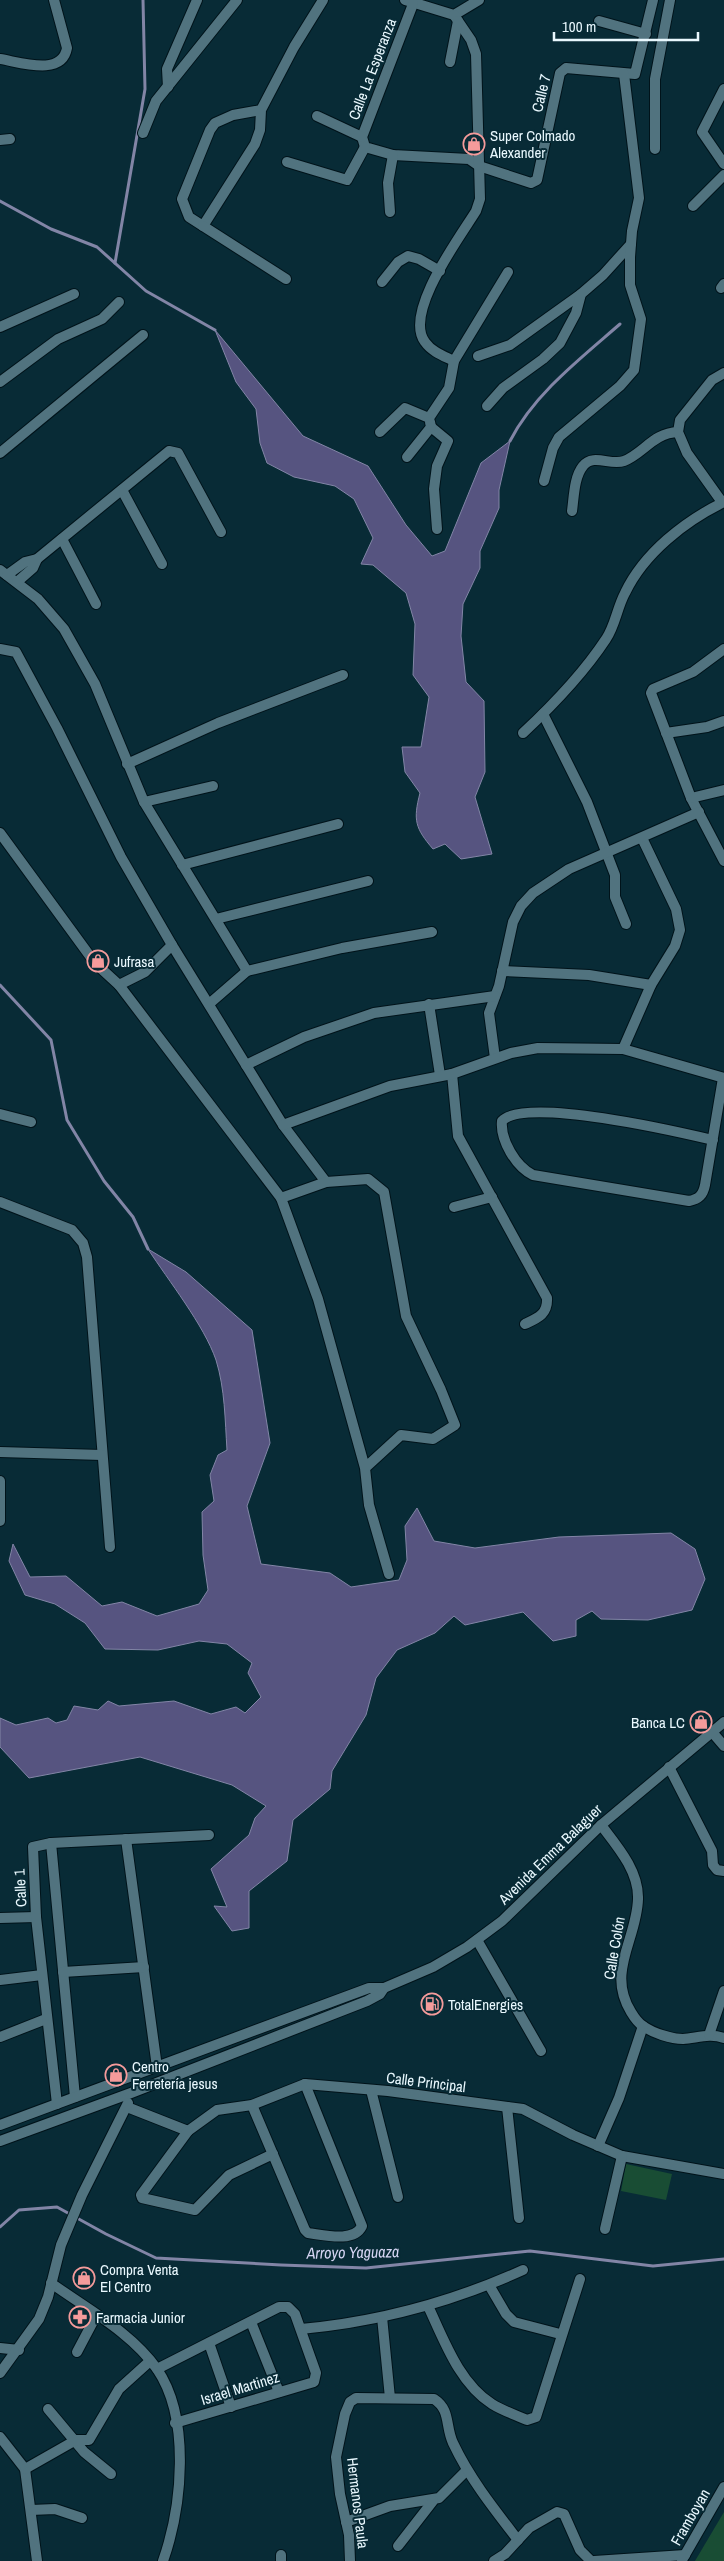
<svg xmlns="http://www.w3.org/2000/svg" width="724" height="2561" font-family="'Archivo Narrow',sans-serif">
	<rect width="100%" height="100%" fill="#082b36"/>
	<!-- green -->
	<g fill="#194d34">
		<polygon points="626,2164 672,2174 666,2200 621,2191"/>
		<polygon points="724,2512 724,2561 695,2561"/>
	</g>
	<!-- water -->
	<g fill="#565480" stroke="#8285a6">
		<path d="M215 330 303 436 368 466 406 525 432 556 445 551 481 463 510 441 499 490V508L480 551V568L463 604 461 636 466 682 484 701 485 772 475 797 492 854 461 859 445 844 433 849C415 828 413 820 420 793L405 772 402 747H421L429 697 413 675 415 624 406 593 373 565 361 564 373 538 354 499 335 486 294 477 267 463 260 443 256 409 236 382Z"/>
		<path d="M148 1249 186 1272 252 1330 270 1443 247 1506 261 1564 330 1573 351 1587 399 1580 407 1560 405 1526 417 1508 434 1541 475 1548 559 1537 671 1533 695 1549 705 1579 692 1610 648 1620 601 1619 592 1611 576 1620V1636L553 1641 523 1612 465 1625 454 1616 435 1633 397 1650 376 1678 366 1715 332 1771 330 1789 293 1820 287 1861 249 1891V1928L232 1931 214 1906 227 1907 211 1869 249 1835 255 1818 266 1806 232 1785 140 1757 29 1778 0 1747V1718L16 1725 48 1718 56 1723 67 1720 74 1706 98 1710 108 1701 119 1706 174 1701 211 1714 236 1707 245 1713 261 1697 248 1673 252 1663 227 1644 199 1641 158 1650 105 1649 85 1623 55 1604 25 1595 9 1561 13 1544 30 1577 66 1576 102 1606 122 1602 157 1616 199 1604 208 1590 203 1555 202 1512 214 1501 210 1475 218 1455 227 1450C225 1420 225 1389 216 1360 204 1325 168 1280 148 1249Z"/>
	</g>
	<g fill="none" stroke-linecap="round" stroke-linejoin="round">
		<!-- stream -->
		<g stroke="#8285a6" stroke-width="3">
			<polyline points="0,201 51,229 97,247 146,291 215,330"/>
			<polyline points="115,263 145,89 143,0"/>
			<path d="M510 441C534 394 581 358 620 324"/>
			<polyline points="0,985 51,1040 67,1120 104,1181 133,1217 148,1249"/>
			<polyline points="0,2227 19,2210 57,2207 106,2234 156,2258 281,2265 366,2268 530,2251 653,2266 724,2259"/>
		</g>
		<!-- minor casing -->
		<g stroke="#00131a" stroke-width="12">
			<g id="minor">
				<polyline points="405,0 454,15 479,0"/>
				<polyline points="413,4 362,137 365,147 393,155 469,159 479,166 531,183 537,180 560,73 566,68 635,74 653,0"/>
				<path d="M454 15 471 40 476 54 480 199 476 211C460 237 403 313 425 342 432 352 444 356 454 361L508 272"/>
				<polyline points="599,21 646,34"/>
				<path d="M0 59C20 62 62 77 67 48L54 0"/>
				<polyline points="450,62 458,21"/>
				<polyline points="168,87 167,69 197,0"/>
				<polyline points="724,89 702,132 724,164"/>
				<polyline points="261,110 233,115 215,123 210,130 182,199 189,217 203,226 255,144 260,130 261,110 294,47 323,0"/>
				<polyline points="317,116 362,137"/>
				<polyline points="143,133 156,101 237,0"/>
				<polyline points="0,140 10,139"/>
				<polyline points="655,149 655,79 670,0"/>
				<polyline points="287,162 347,180 365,147"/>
				<polyline points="693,206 724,175"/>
				<polyline points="390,212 388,183 393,155"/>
				<polyline points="203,226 286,279"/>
				<polyline points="382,282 398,262 408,256 419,259 440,271"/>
				<polyline points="721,288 724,284"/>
				<polyline points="0,327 74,294"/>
				<polyline points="478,356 510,345 581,294"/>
				<polyline points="0,382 58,339 102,319 119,302"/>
				<polyline points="487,406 503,388 543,359 560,343 576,313 581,294 603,275 631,244"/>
				<polyline points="431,427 448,441 437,466 434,489 437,529"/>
				<polyline points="380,432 405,408 429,418 449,388 454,361"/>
				<polyline points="0,453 143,335"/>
				<polyline points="407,457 431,427 430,422"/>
				<polyline points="544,481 553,448 559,437 620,386 634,370 641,319 630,285 630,257 632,231 639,198 624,74"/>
				<polyline points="122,490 162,564"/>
				<polyline points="722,502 687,453 678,432 680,420 712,380 724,373"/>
				<path d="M572 511C574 497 574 477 583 466 593 453 611 466 624 461 644 453 653 433 678 432"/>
				<polyline points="62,539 96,604"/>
				<polyline points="0,570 38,599 64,629 95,684 144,802 247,971 209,1004"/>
				<polyline points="7,575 25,562 37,559 169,451 178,453 221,532"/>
				<polyline points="17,582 33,568 37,559"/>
				<polyline points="0,649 16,652 57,728 121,857 172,945 283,1125 326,1182"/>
				<polyline points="724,649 693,672 653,689 651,693 691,798 724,861"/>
				<polyline points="543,714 587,802 615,875 615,897 626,924"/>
				<path d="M523 733C553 705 583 674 606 639 615 626 617 608 625 593 644 553 685 521 724 502"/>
				<polyline points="666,733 707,727 724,721"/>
				<polyline points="127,764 218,723 343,675"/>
				<polyline points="691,798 724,790"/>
				<polyline points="144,802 213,786"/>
				<polyline points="0,833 95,963 119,985 145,972 172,945"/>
				<polyline points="182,865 338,824"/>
				<polyline points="216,919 368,881"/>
				<polyline points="247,971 342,948 432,932"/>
				<polyline points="502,971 589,975 651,985"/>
				<polyline points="119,985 281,1198"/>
				<polyline points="429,1004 440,1075"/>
				<polyline points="623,1049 651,985 675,946 680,930 676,909 642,838"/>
				<polyline points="495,1058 489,1013 499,986 513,922 521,906 533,893 569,869 699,812"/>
				<polyline points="246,1065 304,1037 374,1013 495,996"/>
				<path d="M452 1074 458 1136 547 1298C548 1314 538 1318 525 1324"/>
				<polyline points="0,1114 31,1122"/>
				<polyline points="283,1125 390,1086 452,1074 511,1053 538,1048 623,1049 724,1078"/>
				<path d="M713 1140C679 1132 524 1096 502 1121 500 1140 516 1167 533 1175L689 1201C699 1199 703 1195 705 1185L723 1078"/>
				<polyline points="0,1202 72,1230 83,1243 87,1257 110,1547"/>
				<polyline points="454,1207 492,1197"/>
				<polyline points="0,1452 102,1455"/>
				<polyline points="365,1468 401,1435 433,1439 455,1425 441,1390 406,1316 384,1192 368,1179 326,1182 281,1198 318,1299 365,1468 369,1505 389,1574"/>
				<polyline points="0,1481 0,1521"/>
				<polyline points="712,1732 724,1746"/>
				<polyline points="669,1767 712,1851 713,1865 717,1870 724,1871"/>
				<path d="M601 1825C617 1846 639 1871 638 1899 637 1939 606 1972 631 2012 634 2017 638 2023 643 2026 653 2033 671 2039 683 2039 697 2038 710 2033 724 2038"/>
				<polyline points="126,1839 157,2067"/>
				<polyline points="51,1843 75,2097"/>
				<polyline points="0,1918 36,1917"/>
				<polyline points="477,1940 541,2051"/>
				<polyline points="63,1972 144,1967"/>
				<polyline points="0,1980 42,1975"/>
				<polyline points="709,2035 724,1991"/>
				<polyline points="0,2037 46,2019"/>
				<polyline points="371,2090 398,2197"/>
				<polyline points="57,2104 36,1917 33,1847 51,1843 209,1835"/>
				<path d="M252 2105 305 2230 308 2233C324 2235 354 2243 362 2226L305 2084"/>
				<polyline points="127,2107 188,2131 217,2110 252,2105 305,2084 388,2091 523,2109 573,2135 622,2156 724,2174"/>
				<polyline points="507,2107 519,2218"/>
				<polyline points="0,2125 369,1988 384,1988"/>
				<polyline points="188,2131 141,2195 142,2198 195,2210 229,2175 273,2154"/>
				<polyline points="0,2141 131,2093 367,2001 380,1994 384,1988 433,1967 467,1947 502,1921 601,1825 724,1722"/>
				<polyline points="598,2146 619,2098 643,2026"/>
				<polyline points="605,2229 622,2156"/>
				<path d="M51 2283C87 2309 131 2332 157 2369 191 2419 182 2507 163 2561"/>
				<polyline points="489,2285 506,2314 514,2322 560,2334"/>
				<path d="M428 2306C444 2340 459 2383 492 2404 503 2411 516 2415 527 2420L536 2417 580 2279"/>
				<polyline points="382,2317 390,2398"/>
				<polyline points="251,2322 279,2392"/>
				<path d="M301 2329C378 2322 452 2302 523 2270"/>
				<polyline points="209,2343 231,2407"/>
				<polyline points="0,2348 19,2350"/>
				<polyline points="77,2352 96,2316"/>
				<polyline points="157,2369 279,2307 288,2307 295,2314 316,2373 314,2382 175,2423"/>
				<polyline points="0,2373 39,2319 48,2297 61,2245 82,2195 128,2103"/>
				<polyline points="48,2409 84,2452 111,2474"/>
				<polyline points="0,2437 25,2469 37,2561"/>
				<polyline points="25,2469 76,2440 89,2440 119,2389 150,2361"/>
				<polyline points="31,2510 55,2509 82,2518"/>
				<polyline points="346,2522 390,2506 439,2498 466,2471"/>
				<polyline points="398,2546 433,2501"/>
				<polyline points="682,2560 724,2487"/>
				<polyline points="281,2561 281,2555"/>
				<path d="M350 2561 349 2535 340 2494 336 2457 345 2414 350 2402 356 2398 434 2399C451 2410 445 2426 453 2443 470 2479 494 2509 518 2540"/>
				<polyline points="494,2561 505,2554 529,2528 557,2512 564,2514 580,2550 591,2561"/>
				<polyline points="594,2561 685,2555"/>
			</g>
		</g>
		<!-- minor -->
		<use href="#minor" stroke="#51737f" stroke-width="10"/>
	</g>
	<!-- icons -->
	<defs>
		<g id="shop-ring" transform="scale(1.125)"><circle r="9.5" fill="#082b36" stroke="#f59b9b" stroke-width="1.5"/><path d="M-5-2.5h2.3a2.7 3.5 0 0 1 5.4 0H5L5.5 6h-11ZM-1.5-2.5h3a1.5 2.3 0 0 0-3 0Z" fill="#f59b9b"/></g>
		<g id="fuel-ring" transform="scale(1.125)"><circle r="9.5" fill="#082b36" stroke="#f59b9b" stroke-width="1.5"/><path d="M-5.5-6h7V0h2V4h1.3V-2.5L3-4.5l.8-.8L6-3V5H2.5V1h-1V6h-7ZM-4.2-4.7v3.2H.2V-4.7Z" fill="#f59b9b"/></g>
		<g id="pharmacy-ring" transform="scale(1.125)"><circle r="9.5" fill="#082b36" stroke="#f59b9b" stroke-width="1.5"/><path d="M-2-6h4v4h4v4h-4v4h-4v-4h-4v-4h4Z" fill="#f59b9b"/></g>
	</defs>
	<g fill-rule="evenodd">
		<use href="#shop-ring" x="474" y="144"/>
		<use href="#shop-ring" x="98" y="961"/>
		<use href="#shop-ring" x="701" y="1722"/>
		<use href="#fuel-ring" x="432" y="2004"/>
		<use href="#shop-ring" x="116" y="2075"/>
		<use href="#shop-ring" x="84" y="2278"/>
		<use href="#pharmacy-ring" x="80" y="2317"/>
	</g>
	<g text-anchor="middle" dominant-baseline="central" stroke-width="4" stroke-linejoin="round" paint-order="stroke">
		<!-- street labels -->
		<g font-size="15" fill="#e9f8fe" stroke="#082b36">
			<text transform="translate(372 69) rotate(-69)">Calle La Esperanza</text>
			<text transform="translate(541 93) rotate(-76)">Calle 7</text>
			<text transform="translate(550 1854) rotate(-44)">Avenida Emma Balaguer</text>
			<text transform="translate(20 1888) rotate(-93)">Calle 1</text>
			<text transform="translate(614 1948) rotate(-80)">Calle Colón</text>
			<text transform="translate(426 2082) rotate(7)">Calle Principal</text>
			<text transform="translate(240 2388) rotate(-17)">Israel Martinez</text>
			<text transform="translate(358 2503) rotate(83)">Hermanos Paula</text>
			<text transform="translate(690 2517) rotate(-60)">Framboyan</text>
		</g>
		<!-- poi labels -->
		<g font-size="15" fill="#e9f8fe" stroke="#082b36" text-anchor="start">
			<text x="490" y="135">Super Colmado<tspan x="490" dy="17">Alexander</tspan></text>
			<text x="114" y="961">Jufrasa</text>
			<text x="685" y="1722" text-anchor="end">Banca LC</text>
			<text x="448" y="2004">TotalEnergies</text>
			<text x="132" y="2066">Centro<tspan x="132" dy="17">Ferretería jesus</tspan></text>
			<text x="100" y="2269">Compra Venta<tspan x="100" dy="17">El Centro</tspan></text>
			<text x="96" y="2317">Farmacia Junior</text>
		</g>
		<!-- water labels -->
		<g font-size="16" font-style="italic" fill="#d5d5f3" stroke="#082b36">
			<text transform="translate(353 2252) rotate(-1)">Arroyo Yaguaza</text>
		</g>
	</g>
	<!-- scale -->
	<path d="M554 32v8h144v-8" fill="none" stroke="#e9f8fe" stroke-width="2.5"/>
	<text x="562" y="32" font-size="15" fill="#e9f8fe" stroke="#082b36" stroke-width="4" paint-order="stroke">100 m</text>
</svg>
